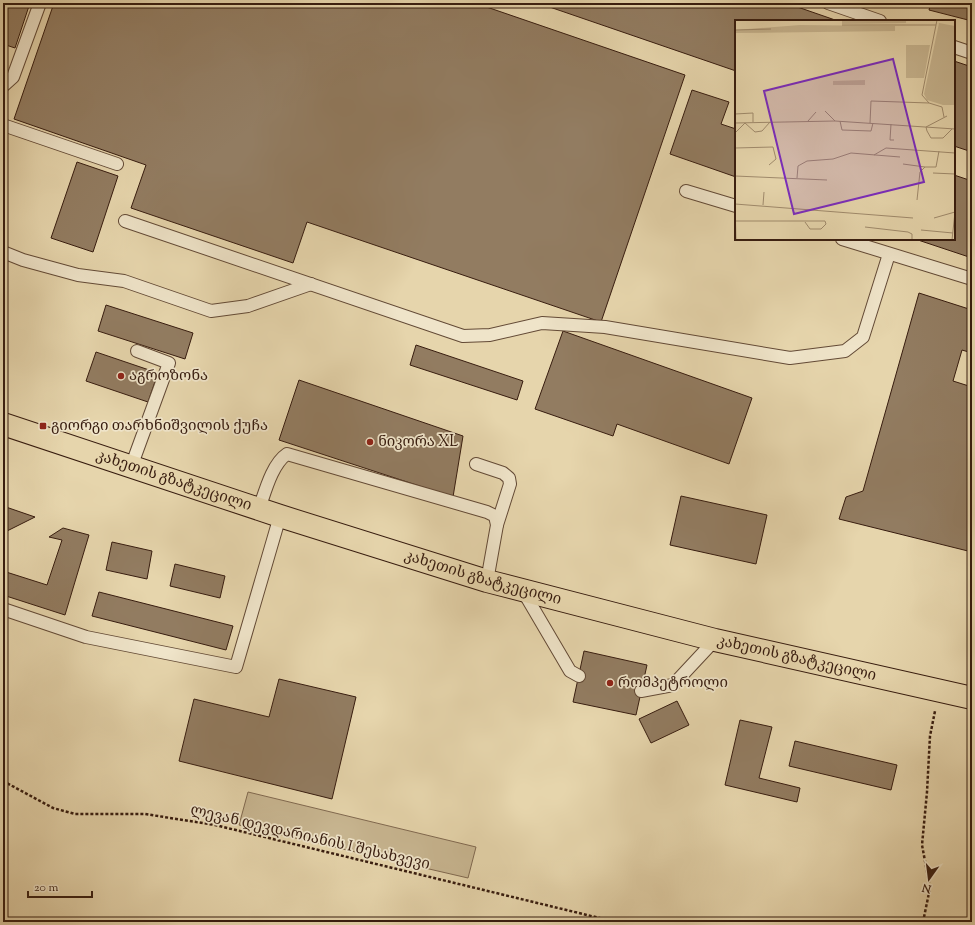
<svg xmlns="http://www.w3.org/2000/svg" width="975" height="925" font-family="'Sorts Mill Goudy','Noto Serif Georgian',serif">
	<rect width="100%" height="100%" fill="#e6d5ac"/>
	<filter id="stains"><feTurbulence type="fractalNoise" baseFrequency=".005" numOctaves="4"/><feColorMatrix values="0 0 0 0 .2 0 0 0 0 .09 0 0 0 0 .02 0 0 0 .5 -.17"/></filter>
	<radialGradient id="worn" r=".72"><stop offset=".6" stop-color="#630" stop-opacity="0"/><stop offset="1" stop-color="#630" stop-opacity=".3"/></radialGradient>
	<!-- green -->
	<polygon fill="#c8b691" stroke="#806950" points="248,792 476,847 468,878 239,825"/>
	<!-- building -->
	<g fill="#927c61" stroke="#371c0f">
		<polygon points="3,3 30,3 15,48 3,44"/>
		<polygon points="54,3 475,3 685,75 601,322 307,222 293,263 131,208 146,165 14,119"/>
		<polygon points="538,3 786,3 838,21 736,21 736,71"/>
		<polygon points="931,3 972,3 972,21 929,10"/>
		<polygon points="954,61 972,67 972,152 954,146"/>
		<polygon points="692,90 729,102 721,124 736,129 736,177 670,154"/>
		<polygon points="77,162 118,176 93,252 51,238"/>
		<polygon points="954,175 972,181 972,258 915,239 954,239"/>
		<polygon points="919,293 972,310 972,353 962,350 953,381 972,387 972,552 839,519 846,497 863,491"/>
		<polygon points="106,305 193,333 185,359 98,331"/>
		<polygon points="563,331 752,398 729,464 617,424 613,436 535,409"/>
		<polygon points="416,345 523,381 517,400 410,365"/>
		<polygon points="96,352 158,373 148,402 86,381"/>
		<polygon points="299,380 463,436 453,497 279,440"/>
		<polygon points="681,496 767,515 756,564 670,545"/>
		<polygon points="3,506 35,517 7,531 3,530"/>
		<polygon points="63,528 89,535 65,615 3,595 3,571 47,585 62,540 49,537"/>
		<polygon points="112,542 152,551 147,579 106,570"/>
		<polygon points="175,564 225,576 220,598 170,586"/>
		<polygon points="99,592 233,626 226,650 92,616"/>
		<polygon points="584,651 647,665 636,715 573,702"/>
		<polygon points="279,679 356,697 332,799 179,761 194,699 269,717"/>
		<polygon points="677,701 689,725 651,743 639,719"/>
		<polygon points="740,720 772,727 759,778 800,788 797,802 725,785"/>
		<polygon points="795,741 897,765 891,790 789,766"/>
	</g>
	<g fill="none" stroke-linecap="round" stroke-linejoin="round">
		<!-- service casing -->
		<g stroke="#634a36" stroke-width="14">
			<g id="service">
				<polyline points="828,3 880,21"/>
				<polyline points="954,47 972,53"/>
				<polyline points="3,86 13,77 40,3"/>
				<polyline points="3,125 117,164"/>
				<polyline points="686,191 736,206"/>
				<polyline points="125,221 463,336 490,335 542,323 605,327 790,358 845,351 863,337 889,254"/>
				<polyline points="842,239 972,279"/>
				<polyline points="3,252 23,260 78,275 124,281 211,311 248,306 311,284"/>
				<polyline points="476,464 503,473 509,478 510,484 497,525"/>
				<polyline points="131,467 169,363 137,351"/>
				<path d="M259 509C265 492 272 464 287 454L487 512 495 516 497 525 487 581"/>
				<polyline points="523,591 570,671 579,676"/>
				<polyline points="3,609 86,637 236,667 280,516"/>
				<polyline points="641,691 673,685 715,640"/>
			</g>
		</g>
		<!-- trunk casing -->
		<g stroke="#371c0f" stroke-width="24">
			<g id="trunk">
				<path id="s1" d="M3 424 280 516 487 581 715 640 972 698"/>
			</g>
		</g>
		<!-- path -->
		<g stroke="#371c0f" stroke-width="2.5" stroke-dasharray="3 2" stroke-linecap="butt">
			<polyline points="3,781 53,808 75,814 145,814 215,825 616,922"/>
			<polyline points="923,922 930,888 922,845 927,792 930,736 935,711"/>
		</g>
		<!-- service -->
		<use href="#service" stroke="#efe4c9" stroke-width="12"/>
		<!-- trunk -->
		<use href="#trunk" stroke="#e6d5ac" stroke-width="22"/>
	</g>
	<!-- markers -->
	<g fill="#8f2418" stroke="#efe4c9" stroke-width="1.5">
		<circle cx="121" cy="376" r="4"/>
		<rect x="39" y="422" width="8" height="8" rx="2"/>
		<circle cx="370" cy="442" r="4"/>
		<circle cx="610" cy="683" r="4"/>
	</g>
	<g text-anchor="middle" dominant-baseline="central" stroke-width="3.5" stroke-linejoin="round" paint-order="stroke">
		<!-- poi labels -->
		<g font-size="15" fill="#371c0f" stroke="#efe4c9" text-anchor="start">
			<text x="129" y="376">აგროზონა</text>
			<text x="51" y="426">გიორგი თარხნიშვილის ქუჩა</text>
			<text x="378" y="442">ნიკორა XL</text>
			<text x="618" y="683">რომპეტროლი</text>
		</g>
		<!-- street labels -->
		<g font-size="15" fill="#371c0f" stroke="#efe4c9">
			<text stroke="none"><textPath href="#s1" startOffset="180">კახეთის გზატკეცილი</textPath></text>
			<text stroke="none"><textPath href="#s1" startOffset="504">კახეთის გზატკეცილი</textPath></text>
			<text stroke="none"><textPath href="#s1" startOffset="828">კახეთის გზატკეცილი</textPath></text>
			<text transform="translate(310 838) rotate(13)">ლევან დევდარიანის I შესახვევი</text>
		</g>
	</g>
	<!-- overview -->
	<g transform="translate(735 20)">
		<rect width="220" height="220" fill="#e6d5ac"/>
		<path d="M107 0H171V3L107 4ZM204 3 220 6V85H208L192 80 189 74ZM65 5 160 6V11L0 13V10ZM171 25H195L189 58H171ZM130 60V65H98V61Z" fill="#c8b691"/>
		<path fill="none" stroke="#a08b6d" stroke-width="1" d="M202 0 187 75 194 83 207 87 209 97M107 5H201M0 10 36 9M90 91 100 101M0 94 18 93V102M212 96 191 107 192 111 196 118H208L217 109M73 101 81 92M105 101 107 110 136 111 138 103M0 103 100 101 220 109M135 103 136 81 194 83M156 104 155 120H159M0 113 10 103 20 112 27 111 35 102M0 128 38 127 41 139 34 145M139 135 151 128 220 133M168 144 190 147M198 153 220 154M0 156 92 160M62 158 63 146 72 141 98 139 116 133 165 137M182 180 185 152 190 147H201L204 131M0 183 1 220M0 184 178 198M28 185 29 172M199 198 220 192M1 201H90L91 204 86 209H75L70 202M130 207 173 212 177 214V220M186 210 218 213M217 220 220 192"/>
		<path fill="#7b2cbf" fill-opacity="0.15" stroke="#7b2cbf" stroke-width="2" d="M158 39 189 162 59 194 29 71Z"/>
		<rect width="220" height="220" fill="none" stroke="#371c0f" stroke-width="2"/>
	</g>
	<!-- margin -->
	<rect width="975" height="925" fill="none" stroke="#e6d5ac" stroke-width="16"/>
	<rect x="4" y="4" width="967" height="917" fill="none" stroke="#371c0f" stroke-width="2"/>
	<rect x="8" y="8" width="959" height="909" fill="none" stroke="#371c0f"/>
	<!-- north arrow -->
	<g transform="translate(929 879) rotate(194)" stroke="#efe4c9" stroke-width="3" paint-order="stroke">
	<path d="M0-3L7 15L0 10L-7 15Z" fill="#371c0f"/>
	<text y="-6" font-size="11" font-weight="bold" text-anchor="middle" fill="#371c0f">N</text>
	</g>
	<!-- scale -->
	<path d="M28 891v6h64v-6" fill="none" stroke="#371c0f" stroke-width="2"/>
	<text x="34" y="891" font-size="12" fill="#371c0f" stroke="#efe4c9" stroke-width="3" paint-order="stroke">20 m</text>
	<rect width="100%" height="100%" filter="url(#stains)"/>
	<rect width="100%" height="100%" fill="url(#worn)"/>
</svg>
